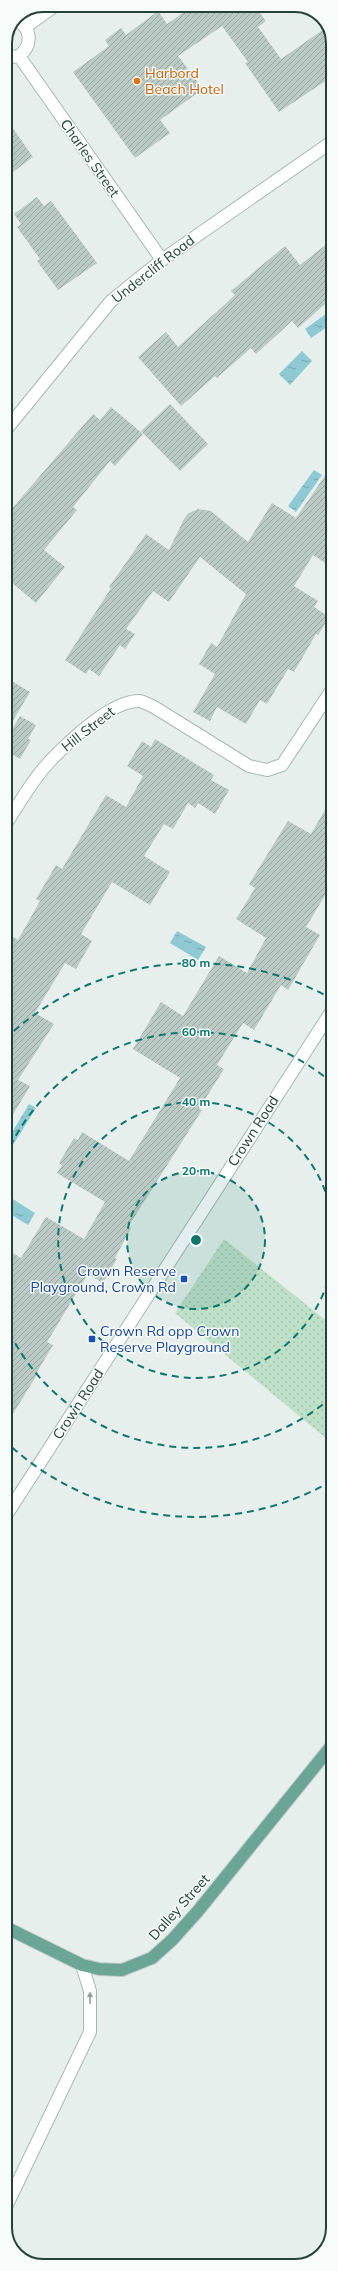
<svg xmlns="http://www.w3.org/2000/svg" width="338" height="2271" font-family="Mulish,sans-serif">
	<defs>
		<pattern id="grass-dots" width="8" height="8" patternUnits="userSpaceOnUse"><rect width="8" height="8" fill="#bfe0c8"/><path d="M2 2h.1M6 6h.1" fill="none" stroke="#a4c1ad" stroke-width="1.8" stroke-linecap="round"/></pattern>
		<pattern id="water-ripples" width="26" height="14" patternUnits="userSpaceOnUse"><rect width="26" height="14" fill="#8ec9d4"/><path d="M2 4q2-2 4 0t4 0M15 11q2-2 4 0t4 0" fill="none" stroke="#74a5ad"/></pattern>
		<pattern id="building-hatch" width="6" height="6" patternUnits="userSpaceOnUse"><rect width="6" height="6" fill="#bbcac4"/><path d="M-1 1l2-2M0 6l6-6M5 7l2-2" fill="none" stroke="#98a6a0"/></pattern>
	</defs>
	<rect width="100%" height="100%" fill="#e6efeb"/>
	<!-- grass -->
	<polygon fill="url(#grass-dots)" points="224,1239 333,1326 333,1444 175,1313"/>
	<!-- water -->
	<g fill="url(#water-ripples)">
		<polygon points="330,311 333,314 333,323 311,338 305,329"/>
		<polygon points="302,351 312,361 290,385 279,374"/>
		<polygon points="314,470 322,475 296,512 288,506"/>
		<polygon points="177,931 206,947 198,960 170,943"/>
		<polygon points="29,1104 36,1108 13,1145 7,1141"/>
		<polygon points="11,1198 35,1213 28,1225 5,1211"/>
	</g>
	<!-- building -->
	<g fill="url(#building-hatch)">
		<polygon points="194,5 254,5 266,21 258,27 281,59 324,29 333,42 333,76 279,112 245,63 248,62 222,26 178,56 203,89 160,120 170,133 135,158 73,72 109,46 105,40 121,28 126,35 158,11 167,24"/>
		<polygon points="5,117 33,157 5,178"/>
		<polygon points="37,197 44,206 51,201 97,263 58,290 37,261 40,259 17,227 21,224 14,214"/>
		<polygon points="333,239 333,297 298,328 292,321 256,354 251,348 217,378 215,376 181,406 138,357 166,332 178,347 235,295 231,291 285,246 300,265"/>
		<polygon points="170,404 208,444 180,471 141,431"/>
		<polygon points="111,407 143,434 115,466 110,461 73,507 77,510 44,550 65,567 36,603 5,577 5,525 13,516 9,512 93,414 100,420"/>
		<polygon points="333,464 333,568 313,555 294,586 318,601 314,607 329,617 318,635 316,634 294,672 288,669 267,704 260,700 246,724 217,707 210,721 193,712 215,674 199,664 211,643 217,647 246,594 200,557 169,602 153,591 126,629 135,634 125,649 120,645 99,676 89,669 86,674 65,660 111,588 109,587 146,534 169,550 184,519 189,513 198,509 211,511 248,542 272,503 296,518"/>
		<polygon points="5,677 30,692 5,734"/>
		<polygon points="20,716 36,725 28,739 31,740 20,759 5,750 5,742"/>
		<polygon points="155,739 214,775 211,780 229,790 215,814 198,803 195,808 188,803 173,829 164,824 144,856 170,872 150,905 112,882 81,934 92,941 76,969 65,963 35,1013 54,1024 18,1080 30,1086 5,1128 5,989 13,976 5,972 5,947 12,936 18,940 40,901 36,899 56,865 62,869 106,795 126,807 143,776 127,766 142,741 151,747"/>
		<polygon points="333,796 333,882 306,927 320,935 288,990 281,985 254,1030 243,1023 217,1065 224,1069 199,1109 202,1110 128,1227 131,1228 115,1258 117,1259 103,1283 88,1274 47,1342 53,1345 37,1372 38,1373 5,1427 5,1248 21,1258 46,1217 84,1239 105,1202 57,1173 62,1165 59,1163 74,1138 78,1140 82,1132 129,1161 180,1078 133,1049 161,1002 183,1016 219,956 247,973 266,938 236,919 255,888 249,884 288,821 311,834"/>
	</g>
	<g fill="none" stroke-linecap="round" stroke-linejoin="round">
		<!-- minor casing -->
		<g stroke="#a8b8b2" stroke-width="14">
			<g id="minor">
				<polyline points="25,27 56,5"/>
				<polyline points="19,56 162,260"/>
				<path d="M5 58 19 56C33 45 32 27 15 19"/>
				<polyline points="5,431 111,301 162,260 333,141"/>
				<path d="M5 825C21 801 35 775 56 755 74 737 113 700 140 701 144 702 150 705 154 707L249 766 267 770 282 765 333 688"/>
				<polyline points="5,1517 333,1009"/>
				<polyline points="5,2209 90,2032 90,1991 82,1965"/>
			</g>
		</g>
		<!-- major casing -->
		<g stroke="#c2cac8" stroke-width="14">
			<polyline id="major" points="5,1927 82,1965 99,1969 122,1970 152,1958 172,1940 198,1911 333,1744"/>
		</g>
		<!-- minor -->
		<use href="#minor" stroke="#fff" stroke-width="12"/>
		<!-- major -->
		<use href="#major" stroke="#6aa596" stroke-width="12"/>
	</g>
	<!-- one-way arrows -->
	<defs><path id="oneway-solid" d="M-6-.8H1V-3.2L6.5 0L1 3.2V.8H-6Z"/></defs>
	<use fill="#92a09c" href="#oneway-solid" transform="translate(90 1998) rotate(-90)"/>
	<!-- distance rings -->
	<circle cx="196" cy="1240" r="69" fill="#0f766e" fill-opacity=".12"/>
	<g fill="none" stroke="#0f766e" stroke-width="2" stroke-dasharray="7 5">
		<circle cx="196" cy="1240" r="69"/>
		<path d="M333 1258A138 138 0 1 1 333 1222"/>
		<path d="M332 1397A208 208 0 0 1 5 1323M5 1157A208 208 0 0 1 332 1083"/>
		<path d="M332 1481A277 277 0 0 1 5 1441M5 1039A277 277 0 0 1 332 999"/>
	</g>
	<!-- markers -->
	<circle fill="#e8710a" stroke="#f7fbf9" stroke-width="1.5" cx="137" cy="81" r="4"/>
	<g fill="#1a4fb4" stroke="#f7fbf9" stroke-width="1.5">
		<rect x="180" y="1275" width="8" height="8" rx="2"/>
		<rect x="88" y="1335" width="8" height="8" rx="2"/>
	</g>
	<g text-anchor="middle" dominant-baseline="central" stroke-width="3" stroke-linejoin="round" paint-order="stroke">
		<!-- food labels -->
		<g font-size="14" fill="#c56008" stroke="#f7fbf9" text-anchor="start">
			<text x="145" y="73">Harbord<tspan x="145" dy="16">Beach Hotel</tspan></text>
		</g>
		<!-- street labels -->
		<g font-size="14" fill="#24423a" stroke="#f7fbf9">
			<text transform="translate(90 158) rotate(55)">Charles Street</text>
			<text transform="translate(153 269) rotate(-38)">Undercliff Road</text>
			<text transform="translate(88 729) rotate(-38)">Hill Street</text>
			<text transform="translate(253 1131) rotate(-57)">Crown Road</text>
			<text transform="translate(78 1404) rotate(-57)">Crown Road</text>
			<text transform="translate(179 1907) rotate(-48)">Dalley Street</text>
		</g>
		<!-- transit labels -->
		<g font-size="14" fill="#164399" stroke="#f7fbf9" text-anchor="end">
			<text x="176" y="1271">Crown Reserve<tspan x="176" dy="16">Playground, Crown Rd</tspan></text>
			<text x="100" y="1331" text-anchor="start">Crown Rd opp Crown<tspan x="100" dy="16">Reserve Playground</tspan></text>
		</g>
	</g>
	<!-- crop -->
	<path d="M0 0H338V2271H0ZM43 12H295A31 31 0 0 1 326 43V2228A31 31 0 0 1 295 2259H43A31 31 0 0 1 12 2228V43A31 31 0 0 1 43 12Z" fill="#f7fbf9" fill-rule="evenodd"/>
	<path fill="none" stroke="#24423a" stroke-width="2" d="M43 12H295A31 31 0 0 1 326 43V2228A31 31 0 0 1 295 2259H43A31 31 0 0 1 12 2228V43A31 31 0 0 1 43 12Z"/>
	<circle cx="196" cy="1240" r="6" fill="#0f766e" stroke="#f7fbf9" stroke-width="2"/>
	<g font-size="12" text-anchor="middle" font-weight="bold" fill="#0f766e" stroke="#f7fbf9" stroke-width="3" stroke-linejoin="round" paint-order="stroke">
		<text x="196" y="967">80 m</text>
		<text x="196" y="1036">60 m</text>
		<text x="196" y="1106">40 m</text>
		<text x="196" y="1175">20 m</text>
	</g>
</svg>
